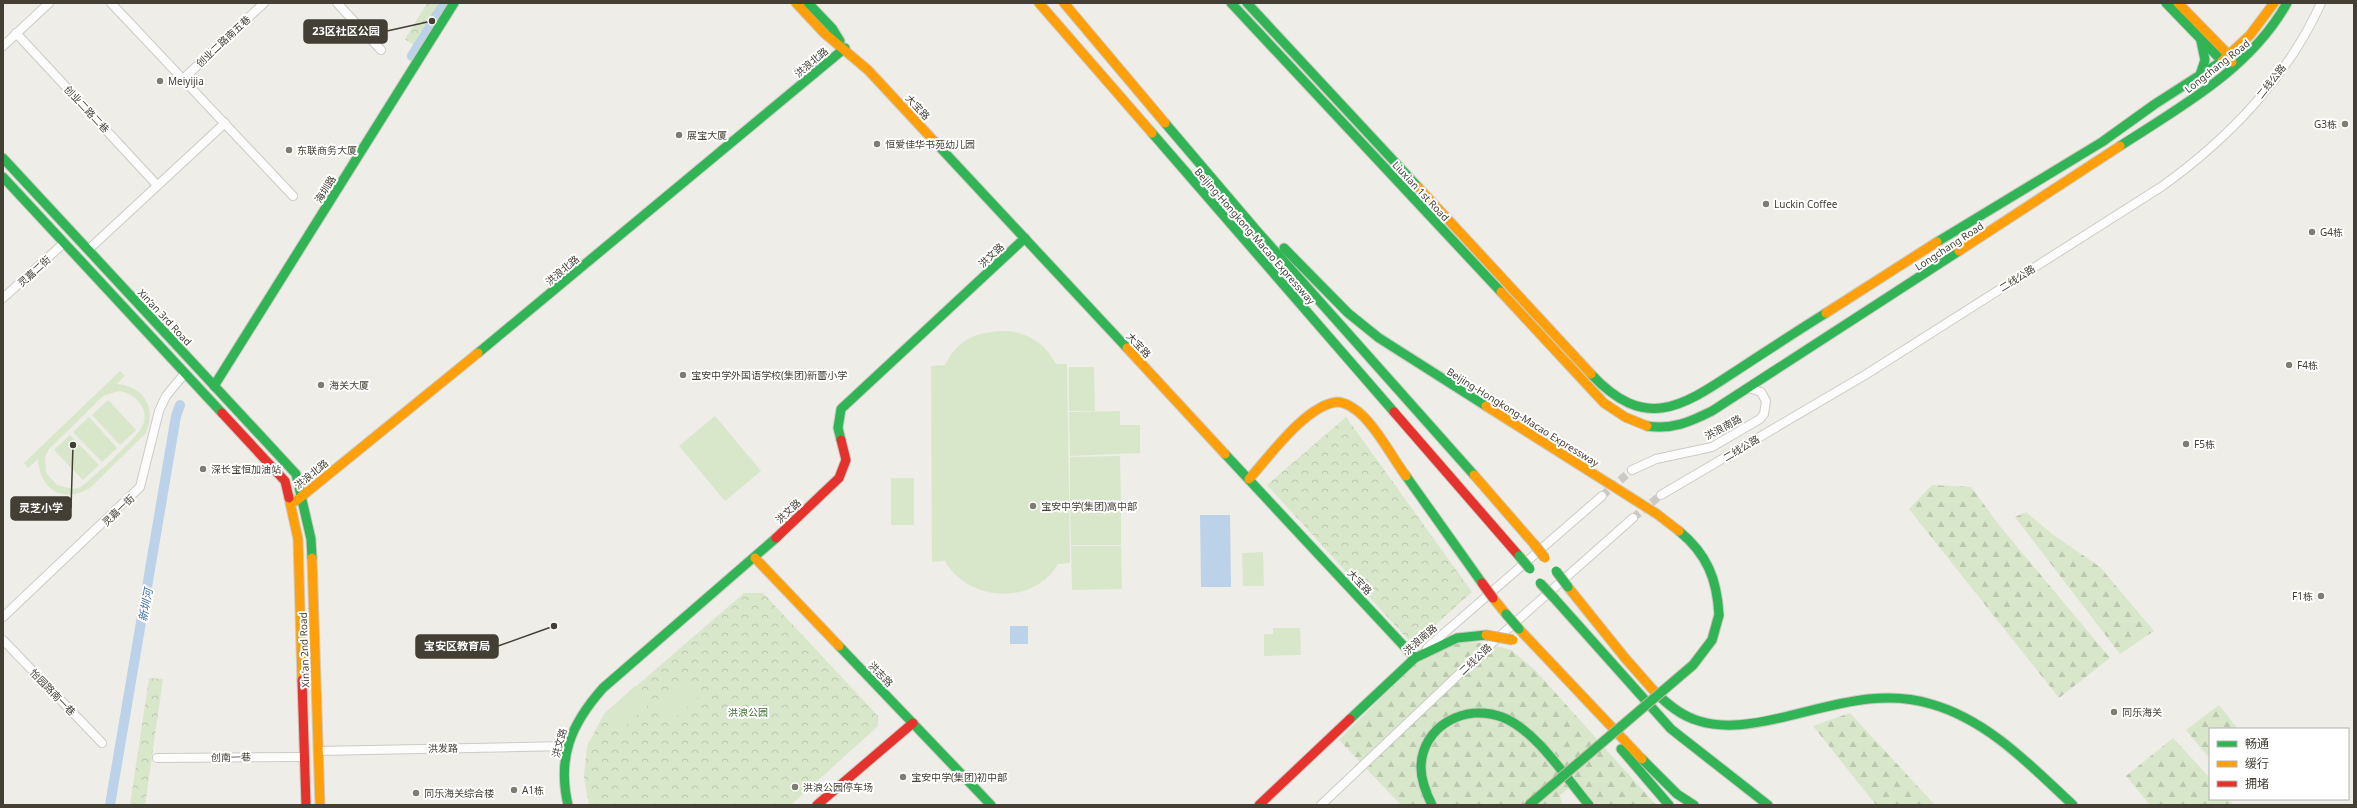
<svg xmlns="http://www.w3.org/2000/svg" width="2357" height="808" font-family="'Noto Sans','Noto Sans SC',sans-serif">
	<defs>
		<pattern id="forest-firs" width="22" height="20" patternUnits="userSpaceOnUse"><rect width="22" height="20" fill="#d8e7ca"/><path d="M5 1l3.5 6h-7zM16 11l3.5 6h-7z" fill="#bbc7ae"/></pattern>
		<pattern id="park-crowns" width="20" height="18" patternUnits="userSpaceOnUse"><rect width="20" height="18" fill="#d8e7ca"/><path d="M2 6a3 3 0 1 1 6 0M12 15a3 3 0 1 1 6 0" fill="none" stroke="#bbc7ae"/></pattern>
	</defs>
	<rect width="100%" height="100%" fill="#eeede8"/>
	<!-- forest -->
	<g fill="url(#forest-firs)">
		<polygon points="1932,485 1971,487 1999,525 2110,658 2059,698 1909,509"/>
		<polygon points="2026,512 2052,534 2100,567 2154,631 2120,654 2015,517"/>
		<polygon points="1460,642 1483,643 1511,650 1535,670 1656,805 1593,805 1574,784 1560,795 1562,805 1401,805 1339,740 1419,660"/>
		<polygon points="2219,705 2238,729 2210,729 2210,759 2186,730"/>
		<polygon points="1850,713 1935,805 1876,805 1813,726"/>
		<polygon points="2173,738 2210,778 2210,799 2229,799 2233,805 2150,805 2126,776"/>
	</g>
	<!-- park -->
	<g fill="url(#park-crowns)">
		<polygon points="427,3 458,3 427,54 405,39"/>
		<polygon points="1346,417 1472,592 1413,645 1267,485"/>
		<polygon points="744,593 763,593 878,716 878,726 791,805 589,805 584,777 587,746 604,714"/>
		<polygon points="149,678 163,679 145,805 130,805"/>
	</g>
	<!-- garden -->
	<g fill="#d8e7ca" fill-rule="evenodd">
		<path d="M1009 331C1030 334 1046 345 1056 364H1067L1070 563 1058 564C1034 606 968 602 945 561L932 562 931 366 945 365C959 337 979 331 1009 331Z"/>
		<polygon points="1069,367 1094,367 1095,411 1069,411"/>
		<path d="M120 371 125 376 116 384C144 386 157 408 146 433L90 488C63 504 40 490 38 459L28 468 24 463ZM119 391C137 394 152 411 141 429 132 442 94 477 81 487L73 489 57 485 46 473 45 457 49 449 103 396Z"/>
		<polygon points="108,400 136,430 120,445 92,415"/>
		<polygon points="1120,411 1120,425 1140,425 1140,453 1070,456 1069,412"/>
		<polygon points="715,416 761,471 725,501 679,446"/>
		<polygon points="89,417 117,448 102,462 73,432"/>
		<polygon points="70,435 99,465 83,480 54,450"/>
		<polygon points="1120,456 1121,500 1070,501 1070,457"/>
		<rect x="891" y="478" width="23" height="47"/>
		<polygon points="1121,501 1121,545 1071,545 1070,502"/>
		<polygon points="1071,546 1121,546 1122,589 1072,590"/>
		<polygon points="1263,552 1264,586 1243,586 1242,553"/>
		<polygon points="1273,628 1300,628 1301,655 1264,656 1264,634 1273,634"/>
		<polygon points="684,678 700,696 668,724 652,707"/>
		<polygon points="635,686 651,703 619,731 604,714"/>
	</g>
	<!-- water -->
	<g fill="#bcd2e9">
		<polygon points="1200,515 1230,515 1231,587 1201,587"/>
		<rect x="1010" y="626" width="18" height="18"/>
	</g>
	<g fill="none" stroke-linecap="round" stroke-linejoin="round">
		<!-- canal -->
		<g stroke="#bcd2e9" stroke-width="10">
			<polyline points="412,56 445,3"/>
			<polyline points="110,805 176,416 180,405"/>
		</g>
		<!-- street-tunnel -->
		<g stroke="#cccac4" stroke-width="8" stroke-dasharray="8 4" stroke-linecap="butt">
			<polyline points="1602,496 1632,470"/>
			<polyline points="1633,518 1661,495"/>
		</g>
		<!-- street casing -->
		<g stroke="#cccbc6" stroke-width="10">
			<g id="street">
				<polyline points="111,3 293,196"/>
				<polyline points="337,3 381,50"/>
				<polyline points="16,33 157,185"/>
				<polyline points="3,46 49,3"/>
				<polyline points="183,79 264,3"/>
				<polyline points="88,250 225,123"/>
				<polyline points="3,298 64,243"/>
				<polyline points="1632,470 1656,459 1712,447 1760,419 1764,414 1766,401 1761,392 1749,388"/>
				<path d="M1661 495 1865 375 2161 187C2227 140 2288 77 2321 3"/>
				<polyline points="3,617 140,487 159,411 166,396 185,373"/>
				<polyline points="3,640 102,743"/>
				<polyline points="1427,648 1602,496"/>
				<polyline points="318,751 568,746"/>
				<polyline points="157,758 305,757"/>
				<polyline points="1321,805 1492,643 1633,518"/>
			</g>
		</g>
		<!-- fast casing -->
		<g stroke="#cccabf" stroke-width="11">
			<g id="fast">
				<polyline points="808,3 832,28 840,41"/>
				<polyline points="1231,3 1501,292"/>
				<polyline points="1247,3 1418,187"/>
				<polyline points="2166,3 2222,61 2228,64"/>
				<polyline points="2199,78 2205,60 2201,41"/>
				<polyline points="1165,123 1257,231 1474,475"/>
				<polyline points="1152,133 1394,412"/>
				<polyline points="934,141 1127,348"/>
				<path d="M2120 146C2182 106 2250 69 2287 3"/>
				<polyline points="3,158 296,474 311,539 312,558"/>
				<polyline points="3,177 222,413"/>
				<polyline points="1937,242 2102,142 2155,104 2222,61"/>
				<polyline points="1284,248 1348,313 1379,338 1486,406"/>
				<polyline points="478,353 845,48"/>
				<path d="M1591 374C1646 433 1683 406 1739 369 1768 350 1797 331 1826 313"/>
				<polyline points="214,386 454,3"/>
				<path d="M1647 426C1672 430 1690 422 1712 411L1959 251"/>
				<polyline points="841,440 838,428 841,409 1025,238"/>
				<polyline points="1225,454 1415,658 1350,719"/>
				<polyline points="1406,476 1482,583"/>
				<path d="M1679 531C1707 554 1717 579 1719 615"/>
				<polyline points="1554,598 1671,729 1768,805"/>
				<polyline points="839,646 991,805"/>
				<polyline points="1415,658 1457,638 1486,635"/>
				<path d="M1654 691C1667 704 1681 716 1699 721 1725 729 1754 724 1780 718 1829 707 1880 688 1931 704 1988 720 2031 766 2073 805"/>
				<polyline points="1621,749 1669,805"/>
				<polyline points="1642,759 1677,794 1694,805"/>
				<path d="M568 805C557 757 571 724 603 688L776 538"/>
				<path d="M1432 805C1426 793 1421 781 1421 767 1422 726 1465 703 1502 717 1536 730 1566 778 1589 805"/>
			</g>
		</g>
		<!-- slow casing -->
		<g stroke="#cccabf" stroke-width="11">
			<g id="slow">
				<polyline points="796,3 824,33 868,70 934,141"/>
				<polyline points="1039,3 1152,133"/>
				<polyline points="1064,3 1165,123"/>
				<polyline points="2178,3 2229,55 2232,62"/>
				<polyline points="2222,61 2250,35 2274,3"/>
				<polyline points="1418,187 1591,374"/>
				<polyline points="1959,251 2120,146"/>
				<polyline points="1501,292 1604,403 1625,417 1647,426"/>
				<polyline points="1826,313 1937,242"/>
				<polyline points="1127,348 1225,454"/>
				<polyline points="1486,406 1657,514 1679,531"/>
				<polyline points="1474,475 1534,544"/>
				<path d="M1249 479C1269 457 1306 405 1337 402 1346 402 1357 410 1363 416 1380 433 1392 457 1406 476"/>
				<polyline points="289,498 298,539 302,680"/>
				<polyline points="296,501 478,353"/>
				<polyline points="312,558 320,805"/>
				<polyline points="755,558 839,646"/>
				<polyline points="1568,587 1625,658 1654,691"/>
				<polyline points="1493,598 1506,614"/>
				<polyline points="1519,629 1642,759"/>
			</g>
		</g>
		<!-- jam casing -->
		<g stroke="#cccabf" stroke-width="11">
			<g id="jam">
				<polyline points="1394,412 1519,556"/>
				<polyline points="222,413 285,481 289,498"/>
				<polyline points="776,538 839,478 846,460 841,440"/>
				<polyline points="302,680 306,805"/>
				<polyline points="817,805 913,723"/>
				<polyline points="1259,805 1350,719"/>
			</g>
		</g>
		<!-- street -->
		<use href="#street" stroke="#fcfcfc" stroke-width="8"/>
		<!-- fast -->
		<use href="#fast" stroke="#30b455" stroke-width="9"/>
		<!-- slow -->
		<use href="#slow" stroke="#ff9f0a" stroke-width="9"/>
		<!-- jam -->
		<use href="#jam" stroke="#e5322d" stroke-width="9"/>
		<!-- fast-bridge casing -->
		<g stroke="#c4bca5" stroke-width="11" stroke-linecap="butt">
			<g id="fast-bridge">
				<polyline points="1519,556 1530,569"/>
				<polyline points="1556,571 1568,587"/>
				<polyline points="1540,583 1554,598"/>
				<polyline points="1506,614 1519,629"/>
				<polyline points="1529,805 1693,665 1712,640 1719,615"/>
			</g>
		</g>
		<!-- slow-bridge casing -->
		<g stroke="#c4bca5" stroke-width="11" stroke-linecap="butt">
			<g id="slow-bridge">
				<polyline points="1534,544 1545,558"/>
				<polyline points="1486,635 1513,640"/>
			</g>
		</g>
		<!-- jam-bridge casing -->
		<g stroke="#c4bca5" stroke-width="11" stroke-linecap="butt">
			<polyline id="jam-bridge" points="1482,583 1493,598"/>
		</g>
		<!-- fast-bridge -->
		<use href="#fast-bridge" stroke="#30b455" stroke-width="9"/>
		<!-- slow-bridge -->
		<use href="#slow-bridge" stroke="#ff9f0a" stroke-width="9"/>
		<!-- jam-bridge -->
		<use href="#jam-bridge" stroke="#e5322d" stroke-width="9"/>
	</g>
	<!-- markers -->
	<g fill="#7f7c74" stroke="#fff" stroke-width="1.5">
		<circle cx="160" cy="81" r="4"/>
		<circle cx="2345" cy="124" r="4"/>
		<circle cx="679" cy="135" r="4"/>
		<circle cx="877" cy="144" r="4"/>
		<circle cx="289" cy="150" r="4"/>
		<circle cx="1766" cy="204" r="4"/>
		<circle cx="2312" cy="232" r="4"/>
		<circle cx="2289" cy="365" r="4"/>
		<circle cx="683" cy="375" r="4"/>
		<circle cx="321" cy="385" r="4"/>
		<circle cx="2186" cy="444" r="4"/>
		<circle cx="203" cy="469" r="4"/>
		<circle cx="1033" cy="506" r="4"/>
		<circle cx="2321" cy="596" r="4"/>
		<circle cx="2114" cy="712" r="4"/>
		<circle cx="903" cy="777" r="4"/>
		<circle cx="795" cy="787" r="4"/>
		<circle cx="514" cy="790" r="4"/>
		<circle cx="416" cy="793" r="4"/>
	</g>
	<g text-anchor="middle" dominant-baseline="central" stroke-width="4" stroke-linejoin="round" paint-order="stroke">
		<!-- street labels -->
		<g font-size="10" fill="#433f35" stroke="#fff">
			<text transform="translate(223 41) rotate(-43)">创业二路南五巷</text>
			<text transform="translate(811 62) rotate(-40)">洪浪北路</text>
			<text transform="translate(2217 66) rotate(-38)">Longchang Road</text>
			<text transform="translate(2271 81) rotate(-52)">二线公路</text>
			<text transform="translate(918 107) rotate(47)">大宝路</text>
			<text transform="translate(87 109) rotate(47)">创业二路二巷</text>
			<text transform="translate(325 189) rotate(-58)">海圳路</text>
			<text transform="translate(1421 191) rotate(47)">Liuxian 1st Road</text>
			<text transform="translate(1255 236) rotate(49)">Beijing-Hongkong-Macao Expressway</text>
			<text transform="translate(1949 246) rotate(-33)">Longchang Road</text>
			<text transform="translate(991 255) rotate(-43)">洪文路</text>
			<text transform="translate(562 270) rotate(-40)">洪浪北路</text>
			<text transform="translate(34 271) rotate(-42)">灵嘉二街</text>
			<text transform="translate(2017 278) rotate(-32)">二线公路</text>
			<text transform="translate(165 317) rotate(47)">Xin’an 3rd Road</text>
			<text transform="translate(1139 345) rotate(47)">大宝路</text>
			<text transform="translate(1523 417) rotate(32)">Beijing-Hongkong-Macao Expressway</text>
			<text transform="translate(1723 427) rotate(-28)">洪浪南路</text>
			<text transform="translate(1741 448) rotate(-31)">二线公路</text>
			<text transform="translate(311 474) rotate(-39)">洪浪北路</text>
			<text transform="translate(118 510) rotate(-44)">灵嘉一街</text>
			<text transform="translate(788 511) rotate(-43)">洪文路</text>
			<text transform="translate(1360 582) rotate(47)">大宝路</text>
			<text transform="translate(1420 639) rotate(-41)">洪浪南路</text>
			<text transform="translate(304 650) rotate(-92)">Xin'an 2nd Road</text>
			<text transform="translate(1475 659) rotate(-43)">二线公路</text>
			<text transform="translate(881 674) rotate(46)">洪志路</text>
			<text transform="translate(53 692) rotate(46)">怡园路南一巷</text>
			<text transform="translate(559 743) rotate(-75)">洪文路</text>
			<text transform="translate(443 748) rotate(-1)">洪发路</text>
			<text transform="translate(231 757) rotate(-1)">创南一巷</text>
		</g>
		<!-- poi labels -->
		<g font-size="10" fill="#433f35" stroke="#fff" text-anchor="start">
			<text x="168" y="81">Meiyijia</text>
			<text x="2337" y="124" text-anchor="end">G3栋</text>
			<text x="687" y="135">展宝大厦</text>
			<text x="885" y="144">恒爱佳华书苑幼儿园</text>
			<text x="297" y="150">东联商务大厦</text>
			<text x="1774" y="204">Luckin Coffee</text>
			<text x="2320" y="232">G4栋</text>
			<text x="2297" y="365">F4栋</text>
			<text x="691" y="375">宝安中学外国语学校(集团)新蕾小学</text>
			<text x="329" y="385">海关大厦</text>
			<text x="2194" y="444">F5栋</text>
			<text x="211" y="469">深长宝恒加油站</text>
			<text x="1041" y="506">宝安中学(集团)高中部</text>
			<text x="2313" y="596" text-anchor="end">F1栋</text>
			<text x="2122" y="712">同乐海关</text>
			<text x="911" y="777">宝安中学(集团)初中部</text>
			<text x="803" y="787">洪浪公园停车场</text>
			<text x="522" y="790">A1栋</text>
			<text x="424" y="793">同乐海关综合楼</text>
		</g>
		<!-- park labels -->
		<g font-size="10" fill="#3f6f2e" stroke="#fff">
			<text x="748" y="712">洪浪公园</text>
		</g>
		<!-- water labels -->
		<g font-size="11" font-style="italic" fill="#386ba4" stroke="#fff">
			<text transform="translate(145 605) rotate(-80)">新圳河</text>
		</g>
	</g>
	<!-- callouts -->
	<path fill="none" stroke="#433f35" stroke-width="1.5" d="M432 21L387 31M73 445L71 508M554 626L498 646"/>
	<g fill="#433f35" stroke="#fff" stroke-width="1.5">
		<circle cx="432" cy="21" r="4"/>
		<circle cx="73" cy="445" r="4"/>
		<circle cx="554" cy="626" r="4"/>
	</g>
	<g fill="#433f35" stroke="#433f35" stroke-width="1.5">
		<rect x="304" y="20" width="83" height="23" rx="4"/>
		<rect x="11" y="497" width="60" height="23" rx="4"/>
		<rect x="416" y="635" width="82" height="23" rx="4"/>
	</g>
	<g font-size="11" text-anchor="middle" font-weight="bold" fill="#fff">
		<text x="346" y="35">23区社区公园</text>
		<text x="41" y="512">灵芝小学</text>
		<text x="457" y="650">宝安区教育局</text>
	</g>
	<!-- border -->
	<rect width="2357" height="808" fill="none" stroke="#433f35" stroke-width="8"/>
	<!-- legend -->
	<rect x="2209" y="728" width="140" height="72" fill="#ffffff" stroke="#b4b2ae"/>
	<rect x="2217" y="741" width="20" height="6" fill="#30b455" stroke="#b4b2ae"/>
	<text x="2245" y="748" font-size="12" fill="#433f35">畅通</text>
	<rect x="2217" y="761" width="20" height="6" fill="#ff9f0a" stroke="#b4b2ae"/>
	<text x="2245" y="768" font-size="12" fill="#433f35">缓行</text>
	<rect x="2217" y="781" width="20" height="6" fill="#e5322d" stroke="#b4b2ae"/>
	<text x="2245" y="788" font-size="12" fill="#433f35">拥堵</text>
</svg>
